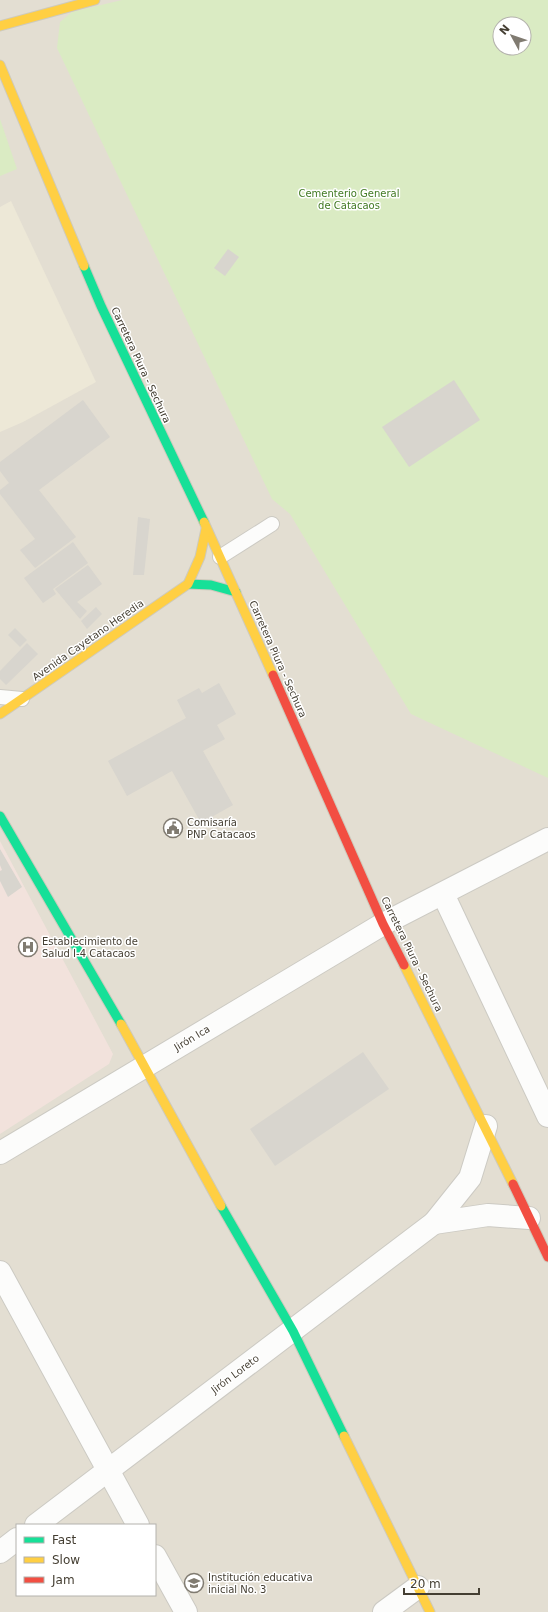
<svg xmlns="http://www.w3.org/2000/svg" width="548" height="1612" font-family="'DejaVu Sans',sans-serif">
	<rect width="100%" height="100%" fill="#eeece6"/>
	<!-- residential -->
	<path fill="#e3ded2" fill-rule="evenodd" d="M0 0H548V1612H0ZM500 24H524V48H500ZM17 1525H155V1595H17Z"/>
	<!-- education -->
	<polygon fill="#ede8d7" points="11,201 96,382 23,422 0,432 0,207"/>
	<!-- medical -->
	<polygon fill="#f2e2dc" points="0,841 113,1054 109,1064 0,1134"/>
	<!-- green -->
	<g fill="#daebc3" fill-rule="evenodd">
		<path d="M122 0H548V778L411 714 290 514 272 499 57 48 60 22 72 12ZM500 24H524V48H500Z"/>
		<polygon points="0,119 17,169 0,176"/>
	</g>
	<!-- building -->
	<g fill="#d8d5ce">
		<polygon points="228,249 239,257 225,276 214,268"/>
		<polygon points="454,380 480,420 409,467 382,427"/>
		<polygon points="83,400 110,437 39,490 76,537 35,568 20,550 35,539 0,494 0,490 9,483 0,471 0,462"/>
		<polygon points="138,517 150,519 144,575 133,575"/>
		<polygon points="73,542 88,563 53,589 56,594 43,603 24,578"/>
		<polygon points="88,565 102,584 77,602 87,611 80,619 55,589"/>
		<polygon points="96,607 102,614 87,629 81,621"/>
		<polygon points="15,628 27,640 20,647 8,635"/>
		<polygon points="27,643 38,654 6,685 0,679 0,671"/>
		<polygon points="219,683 236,714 217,725 225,739 203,751 233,805 201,823 172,771 127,796 108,761 186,718 177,700 199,688 202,693"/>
		<polygon points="0,849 22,887 8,897 0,881 0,871 2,870 0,865"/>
		<polygon points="363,1052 389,1089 275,1166 250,1129"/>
	</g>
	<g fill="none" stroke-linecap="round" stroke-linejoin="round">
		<!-- lane casing -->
		<g stroke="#cccac3" stroke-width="16">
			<g id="lane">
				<polyline points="220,557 272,524"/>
				<polyline points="0,697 22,699"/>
			</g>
		</g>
		<!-- street casing -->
		<g stroke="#cccac3" stroke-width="24">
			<g id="street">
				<polyline points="443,894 548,1116"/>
				<polyline points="0,1153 383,924 548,839"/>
				<polyline points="434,1223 488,1215 529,1218"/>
				<polyline points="0,1272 138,1525"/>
				<polyline points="36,1525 434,1223 470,1178 486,1126"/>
				<polyline points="0,1552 17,1539"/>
				<polyline points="155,1556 186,1612"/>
				<polyline points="384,1612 418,1587"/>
			</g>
		</g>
		<!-- fast casing -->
		<g stroke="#cecabc" stroke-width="11">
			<g id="fast">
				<polyline points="84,266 101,306 204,522"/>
				<polyline points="188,584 211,585 236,592"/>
				<polyline points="0,816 121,1024"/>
				<polyline points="221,1206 293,1331 344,1436"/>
			</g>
		</g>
		<!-- slow casing -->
		<g stroke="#cecabc" stroke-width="11">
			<g id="slow">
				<polyline points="0,26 95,0"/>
				<polyline points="0,65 84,266"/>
				<polyline points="204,522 273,675"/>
				<polyline points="0,714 188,584 200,557 206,529"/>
				<polyline points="404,965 513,1184"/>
				<polyline points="121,1024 221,1206"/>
				<polyline points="344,1436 430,1612"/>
			</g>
		</g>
		<!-- jam casing -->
		<g stroke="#cecabc" stroke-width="11">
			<g id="jam">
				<polyline points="273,675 383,924 404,965"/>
				<polyline points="513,1184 548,1257"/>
			</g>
		</g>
		<!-- lane -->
		<use href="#lane" stroke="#fcfcfb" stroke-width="14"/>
		<!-- street -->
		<use href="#street" stroke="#fcfcfb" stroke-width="22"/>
		<!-- fast -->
		<use href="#fast" stroke="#16e098" stroke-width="9"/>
		<!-- slow -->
		<use href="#slow" stroke="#ffcf43" stroke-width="9"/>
		<!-- jam -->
		<use href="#jam" stroke="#f24e42" stroke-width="9"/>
	</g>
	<!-- icons -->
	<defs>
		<g id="civic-ring" transform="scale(1)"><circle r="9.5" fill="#fff" stroke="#807b71" stroke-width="1.5"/><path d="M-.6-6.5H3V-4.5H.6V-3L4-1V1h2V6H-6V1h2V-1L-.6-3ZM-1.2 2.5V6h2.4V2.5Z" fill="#807b71"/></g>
		<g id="hospital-ring" transform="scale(1)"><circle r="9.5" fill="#fff" stroke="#807b71" stroke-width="1.5"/><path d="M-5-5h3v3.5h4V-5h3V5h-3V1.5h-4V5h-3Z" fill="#807b71"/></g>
		<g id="school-ring" transform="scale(1)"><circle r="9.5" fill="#fff" stroke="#807b71" stroke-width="1.5"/><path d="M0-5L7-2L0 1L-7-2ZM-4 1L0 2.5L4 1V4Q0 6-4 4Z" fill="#807b71"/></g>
	</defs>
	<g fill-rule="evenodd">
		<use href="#civic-ring" x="173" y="828"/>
		<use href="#hospital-ring" x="28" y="947"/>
		<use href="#school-ring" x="194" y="1583"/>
	</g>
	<g text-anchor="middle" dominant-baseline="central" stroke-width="3" stroke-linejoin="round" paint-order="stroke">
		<!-- park labels -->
		<g font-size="10" fill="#407922" stroke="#fff">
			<text x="349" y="193">Cementerio General<tspan x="349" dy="12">de Catacaos</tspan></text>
		</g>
		<!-- street labels -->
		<g font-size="10" fill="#443e32" stroke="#fff">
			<text transform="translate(141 365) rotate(65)">Carretera Piura - Sechura</text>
			<text transform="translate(88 640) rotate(-35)">Avenida Cayetano Heredia</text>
			<text transform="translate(278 659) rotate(66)">Carretera Piura - Sechura</text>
			<text transform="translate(412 954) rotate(64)">Carretera Piura - Sechura</text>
			<text transform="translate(192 1038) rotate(-31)">Jirón Ica</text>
			<text transform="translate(235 1374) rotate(-37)">Jirón Loreto</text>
		</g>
		<!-- poi labels -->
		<g font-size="10" fill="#443e32" stroke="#fff" text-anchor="start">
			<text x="187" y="822">Comisaría<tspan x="187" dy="12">PNP Catacaos</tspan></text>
			<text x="42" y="941">Establecimiento de<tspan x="42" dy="12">Salud I-4 Catacaos</tspan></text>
			<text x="208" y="1577">Institución educativa<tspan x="208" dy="12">inicial No. 3</tspan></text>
		</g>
	</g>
	<!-- legend -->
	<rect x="16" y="1524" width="140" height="72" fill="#ffffff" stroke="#b4b2ad"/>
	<rect x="24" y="1537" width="20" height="6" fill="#16e098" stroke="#b4b2ad"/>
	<text x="52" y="1544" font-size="12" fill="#443e32">Fast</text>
	<rect x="24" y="1557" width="20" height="6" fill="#ffcf43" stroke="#b4b2ad"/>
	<text x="52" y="1564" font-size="12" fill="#443e32">Slow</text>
	<rect x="24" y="1577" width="20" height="6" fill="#f24e42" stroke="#b4b2ad"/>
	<text x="52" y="1584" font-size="12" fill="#443e32">Jam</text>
	<!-- north arrow -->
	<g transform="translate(512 36) rotate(310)"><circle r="19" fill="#ffffff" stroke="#b4b2ad"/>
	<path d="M0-3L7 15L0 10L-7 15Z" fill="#807b71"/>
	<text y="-6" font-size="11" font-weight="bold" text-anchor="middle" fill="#443e32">N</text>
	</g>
	<!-- scale -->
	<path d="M404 1588v6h75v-6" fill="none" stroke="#443e32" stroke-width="2"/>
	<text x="410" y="1588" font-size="12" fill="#443e32" stroke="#ffffff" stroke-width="3" paint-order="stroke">20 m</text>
</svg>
